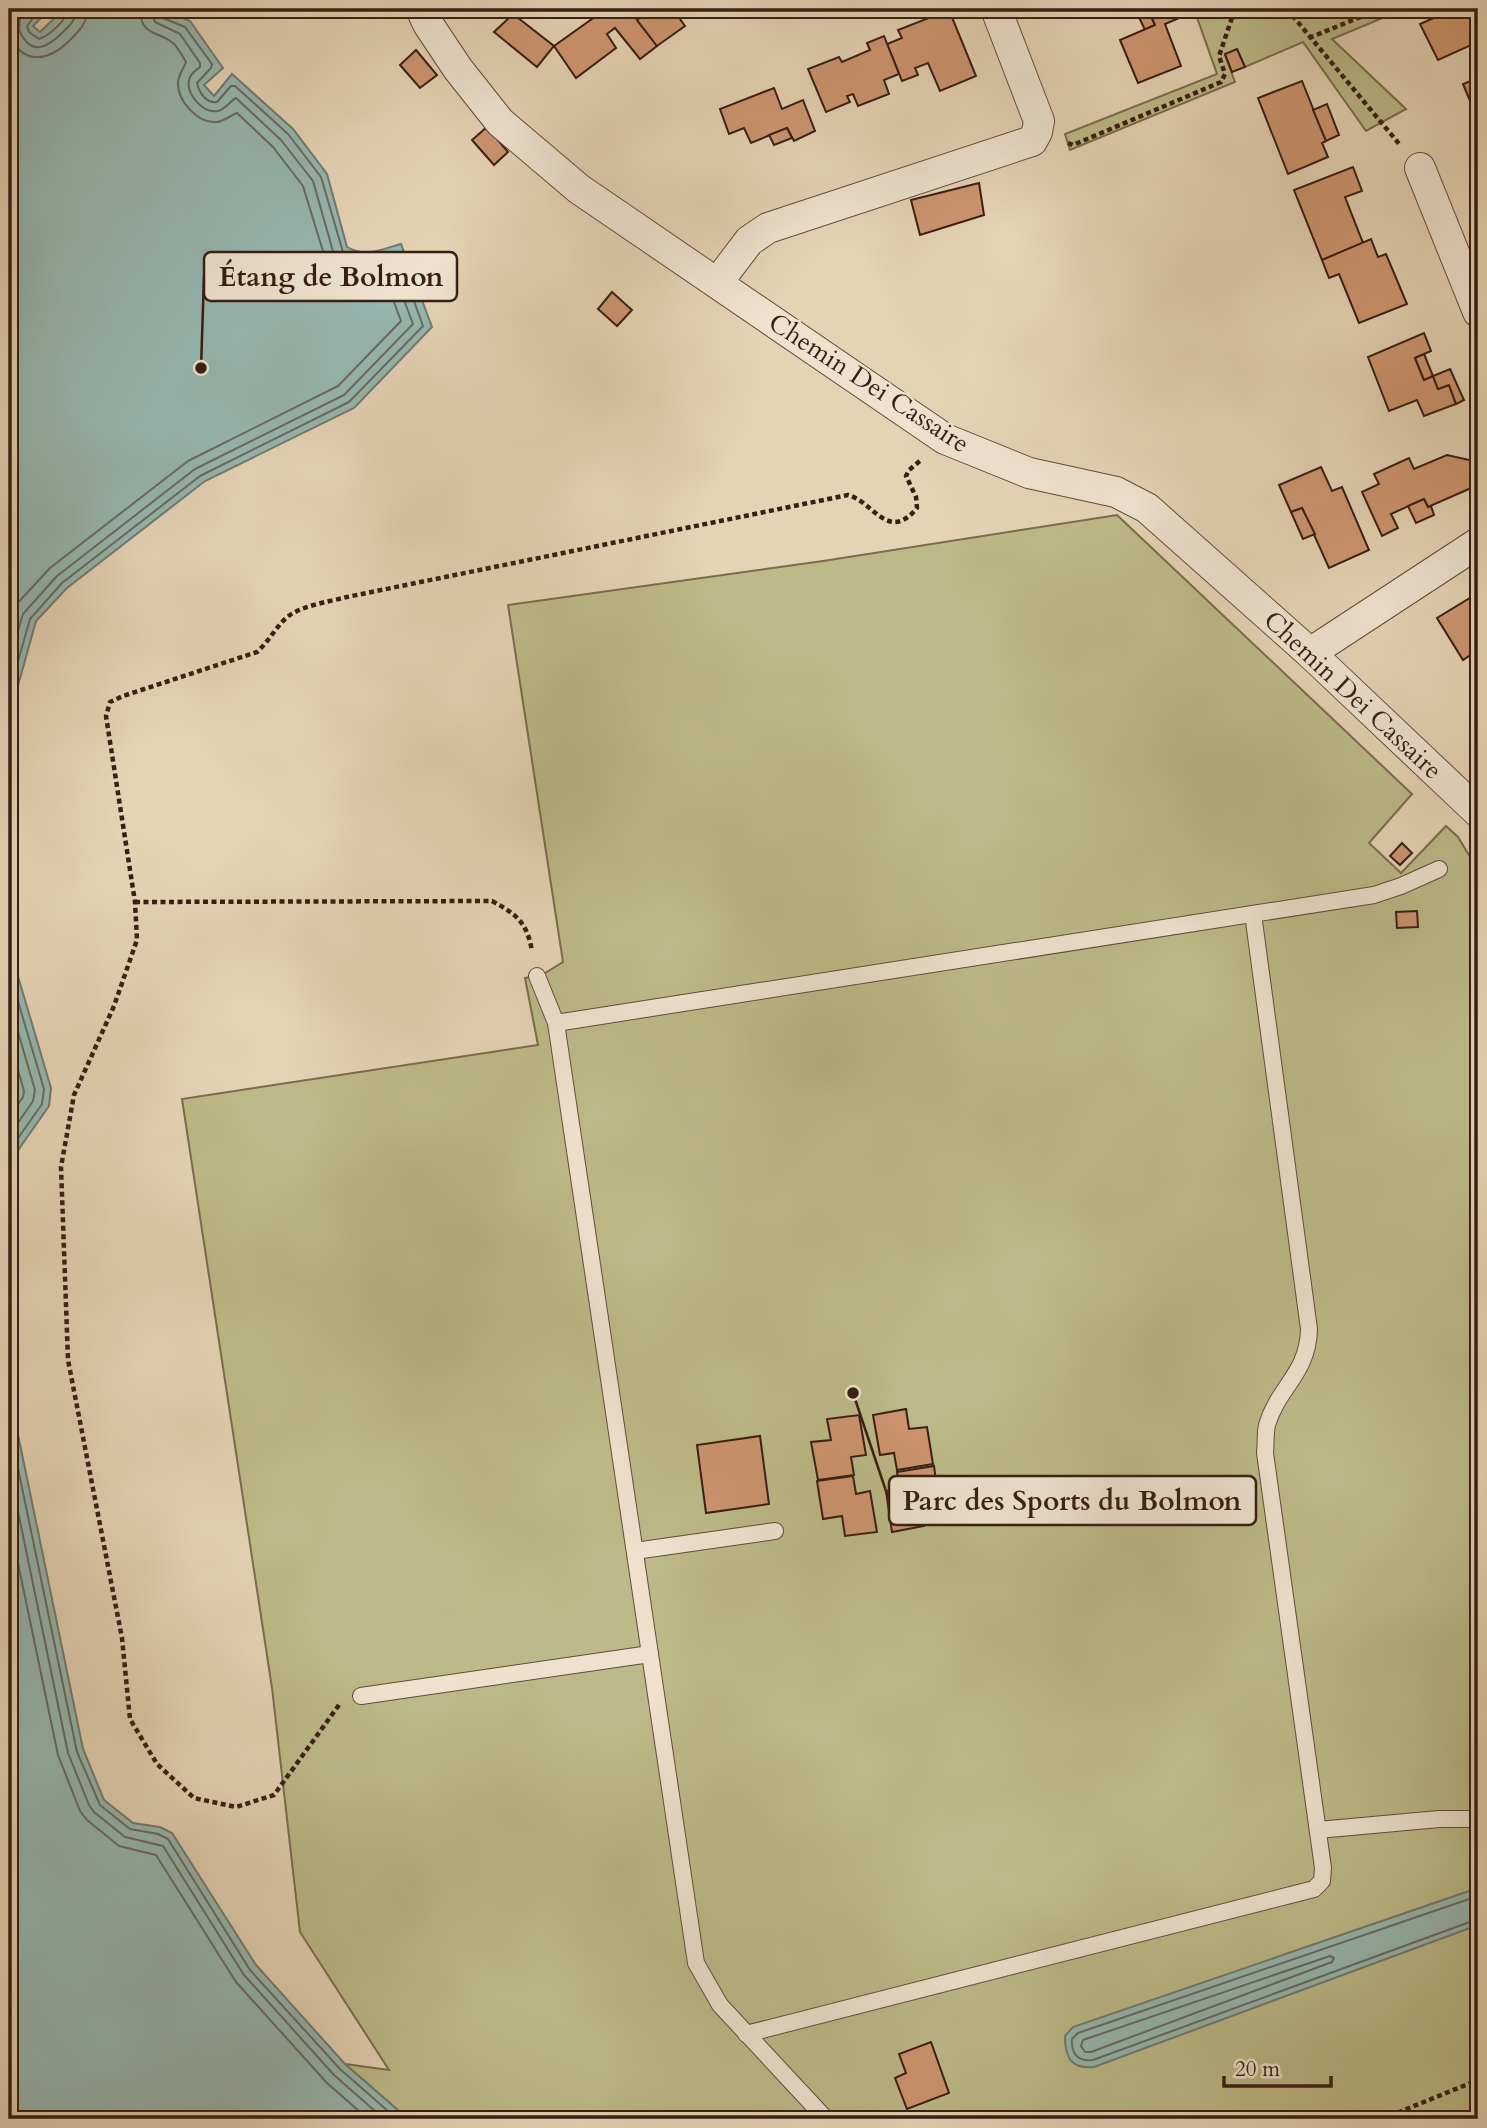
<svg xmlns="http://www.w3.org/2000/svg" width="1487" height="2128" font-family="Cardo,serif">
	<rect width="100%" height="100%" fill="#e5d3b5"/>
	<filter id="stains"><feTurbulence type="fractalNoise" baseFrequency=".00286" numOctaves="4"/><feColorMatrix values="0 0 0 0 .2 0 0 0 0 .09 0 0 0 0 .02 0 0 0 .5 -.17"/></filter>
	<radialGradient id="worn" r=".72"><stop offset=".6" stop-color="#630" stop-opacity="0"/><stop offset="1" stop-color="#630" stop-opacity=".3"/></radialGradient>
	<!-- green -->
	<g fill="#bcba88" stroke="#7a6c4e" stroke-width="2">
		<polygon points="1194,9 1326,9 1329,18 1350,9 1404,9 1332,39 1406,109 1366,131 1303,42 1245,67 1237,49 1225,55 1235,82 1070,150 1065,134 1217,74"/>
		<polygon points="1117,515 1412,794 1369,843 1401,873 1446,826 1458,837 1478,870 1478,2119 408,2119 345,2064 389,2070 300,1932 272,1688 182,1099 538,1045 525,978 545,973 563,962 508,605 823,561"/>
	</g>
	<!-- water -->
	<g fill="#96b7b0" stroke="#707a71" stroke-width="2">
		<path d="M9 9H50L33 26 40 32 64 9H159L190 21 223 68 204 85 214 96 232 74 293 129 327 174 347 247C366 258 382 249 401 244L432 327 354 408 205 481 67 588 36 621 9 718Z"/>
		<polygon points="9,946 51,1088 49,1106 9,1163"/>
		<polygon points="9,1391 83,1749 104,1800 133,1823 160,1827 172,1833 256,1965 345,2064 408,2119 9,2119"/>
		<path d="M1478 1888V1925L1094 2067C1071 2069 1065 2058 1065 2036L1073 2027Z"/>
	</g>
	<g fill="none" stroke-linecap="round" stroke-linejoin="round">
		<!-- shore -->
		<g stroke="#676a62" stroke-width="2">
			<path d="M28 9 20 18 19 30C31 57 47 48 63 32 70 25 76 20 77 9"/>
			<path d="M40 9 27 26 29 32 39 39C50 35 67 20 68 9"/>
			<path d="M9 34C22 65 47 62 68 42 78 32 87 24 88 9"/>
			<path d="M9 622 15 606 50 568 188 461 338 386 401 321 385 278C362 277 343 281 326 261L303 186 273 147 237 113C231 115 225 121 217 122 198 124 177 101 178 82 179 74 184 68 186 62 182 56 178 47 173 43 157 30 141 37 140 9"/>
			<path d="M9 661 23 614 57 576 195 469 344 395 413 324 391 265C368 265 355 276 334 255L313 181 281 140 236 98C230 101 226 109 218 111 203 114 186 94 189 80 190 74 195 71 200 67V63L180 34 155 22 151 9"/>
			<path d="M9 693 30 619 62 583 200 476 349 402 423 326 397 254 394 253C374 259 361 264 343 252L321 177 288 134 235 86H231L217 102C207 104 199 93 197 83L211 68 212 64 185 27 163 18 160 9"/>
			<polyline points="9,971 44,1089 42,1104 9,1151"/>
			<polyline points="9,1001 35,1090 33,1101 9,1136"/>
			<polyline points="9,1038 24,1091 23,1097 9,1118"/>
			<polyline points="9,1425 77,1752 100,1805 130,1829 158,1834 168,1839 250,1970 340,2069 397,2119"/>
			<polyline points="9,1468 68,1753 89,1805 94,1812 125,1837 163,1846 244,1975 334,2075 384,2119"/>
			<polyline points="9,1520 58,1755 80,1811 87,1820 119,1846 156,1855 236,1982 327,2083 368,2119"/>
			<path d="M1478 1896 1078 2033 1072 2039C1071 2054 1078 2062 1093 2060L1478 1919"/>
			<polygon points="1330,1956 1334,1958 1332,1962 1091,2052 1085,2052 1081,2046 1083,2040"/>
		</g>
	</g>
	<!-- building -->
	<g fill="#cd9570" stroke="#381e13" stroke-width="2">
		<polygon points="606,9 652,9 637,20 657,46 640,59 615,28 607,34 616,48 576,78 554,46"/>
		<polygon points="652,9 673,9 685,26 657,46 637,20"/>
		<polygon points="1141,9 1148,9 1155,25 1145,30 1136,11"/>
		<polygon points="1148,9 1194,9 1193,12 1165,24 1181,66 1138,83 1120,40 1155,25"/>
		<polygon points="1454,9 1478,9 1478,26 1475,27 1478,42 1438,60 1420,24"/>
		<polygon points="949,10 976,76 940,91 928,63 915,68 918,75 902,81 887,44 902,38 898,30"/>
		<polygon points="513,14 554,46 537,67 494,32"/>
		<polygon points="884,36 899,74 884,80 889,94 858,106 853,94 847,96 850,102 826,112 808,69 839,57 842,62 870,50 867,43"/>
		<polygon points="1237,49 1245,67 1232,72 1225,54"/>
		<polygon points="416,50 437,75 420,88 400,65"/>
		<polygon points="1478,78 1478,120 1463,84"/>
		<polygon points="1302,81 1326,141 1322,143 1328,157 1288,174 1258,98"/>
		<polygon points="774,88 782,109 803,100 815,131 794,141 787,128 751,143 744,128 729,134 720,109"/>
		<polygon points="1327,104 1339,135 1326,141 1313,110"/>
		<polygon points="487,127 508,152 494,165 472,140"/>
		<polygon points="787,128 792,138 774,145 769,135"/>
		<polygon points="1353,167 1362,191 1345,197 1363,243 1322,260 1294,190"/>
		<polygon points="979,183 984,215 920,235 911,200"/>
		<polygon points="1371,239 1378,257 1386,254 1407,304 1359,323 1339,274 1329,278 1322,260"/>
		<polygon points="612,292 632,310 617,326 598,309"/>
		<polygon points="1424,333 1431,351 1415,358 1424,380 1433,376 1438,389 1449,385 1456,404 1424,416 1417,400 1389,411 1368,357"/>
		<polygon points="1424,354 1433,376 1424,380 1415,358"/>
		<polygon points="1450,369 1464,400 1456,404 1449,385 1438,389 1433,376"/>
		<polygon points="1447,455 1478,462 1478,485 1428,507 1424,499 1391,514 1398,528 1382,536 1362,492 1379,484 1374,474 1409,458 1414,469"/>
		<polygon points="1321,467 1332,491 1342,487 1369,550 1329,568 1302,508 1291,512 1279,485"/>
		<polygon points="1424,499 1428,507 1431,506 1434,515 1416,523 1408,506"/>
		<polygon points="1302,508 1315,534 1303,539 1291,512"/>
		<polygon points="1478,593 1478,650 1463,660 1437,618"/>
		<polygon points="1402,843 1412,853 1400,865 1390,856"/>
		<polygon points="1417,911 1418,927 1397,928 1396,912"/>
		<polygon points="906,1409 909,1429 927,1427 933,1464 897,1470 894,1453 880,1455 873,1415"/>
		<polygon points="859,1415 866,1455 851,1457 854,1475 818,1480 811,1442 831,1440 827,1419"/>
		<polygon points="760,1436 769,1504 706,1513 697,1445"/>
		<polygon points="934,1466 939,1504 921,1506 924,1526 892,1532 886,1491 900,1489 897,1472"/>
		<polygon points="853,1476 856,1494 870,1491 877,1532 845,1536 842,1516 823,1519 817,1481"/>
		<polygon points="931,2042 949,2093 907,2109 895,2078 906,2073 899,2054"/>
	</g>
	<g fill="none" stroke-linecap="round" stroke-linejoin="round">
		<!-- service casing -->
		<g stroke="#634b3c" stroke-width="18">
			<g id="service">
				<polyline points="537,976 556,1023 696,1963 720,2005 826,2119"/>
				<polyline points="556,1023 1374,895 1401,886 1439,869"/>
				<polyline points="635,1551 775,1531"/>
				<polyline points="361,1696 650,1654"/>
				<polyline points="1318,1830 1439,1819 1478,1819"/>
				<path d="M746 2034 1314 1889 1322 1881 1323 1868 1265 1453C1266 1444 1265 1433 1267 1425 1278 1387 1308 1374 1309 1329L1253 914"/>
			</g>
		</g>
		<!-- minor casing -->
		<g stroke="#634b3c" stroke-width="32">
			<g id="minor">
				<polyline points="421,9 428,24 458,69 500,122 579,189 945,439 1029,473 1116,492 1147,508 1310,653 1478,812"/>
				<polyline points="1420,168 1478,312"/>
				<polyline points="718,282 749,241 768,228 1032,141 1037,132 1039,121 996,9"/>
				<polyline points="1310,653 1478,543"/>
			</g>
		</g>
		<!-- path -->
		<g stroke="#381e13" stroke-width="4.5" stroke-dasharray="5 3.5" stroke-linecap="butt">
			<polyline points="1287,9 1400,145"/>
			<polyline points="1309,38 1380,9"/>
			<polyline points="1068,143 1073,145 1221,82 1225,74 1219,56 1235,9"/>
			<path d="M135 902 492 901C516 914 527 922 532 951"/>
			<path d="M339 1705 274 1795 236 1807 194 1798 157 1764 130 1719 122 1638 68 1360 61 1167 74 1095 114 1006 137 940 135 902 106 716 110 702 123 696 257 652C269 641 276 627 287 617 303 605 328 602 347 597L848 495C874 502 888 543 917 508L916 497 906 476 909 470 921 460"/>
			<polyline points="1382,2119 1478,2080"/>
		</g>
		<!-- service -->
		<use href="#service" stroke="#eee2cf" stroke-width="16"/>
		<!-- minor -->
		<use href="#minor" stroke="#eee2cf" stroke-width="30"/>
	</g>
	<g text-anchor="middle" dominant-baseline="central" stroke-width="5" stroke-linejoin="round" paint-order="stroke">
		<!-- street labels -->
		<g font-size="26" fill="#381e13" stroke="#eee2cf">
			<text transform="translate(869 383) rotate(33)">Chemin Dei Cassaire</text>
			<text transform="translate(1353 695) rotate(43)">Chemin Dei Cassaire</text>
		</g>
	</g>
	<!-- callouts -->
	<path fill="none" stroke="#381e13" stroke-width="2.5" d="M201 368L204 277M853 1393L889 1500"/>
	<g fill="#381e13" stroke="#eee2cf" stroke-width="2.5">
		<circle cx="201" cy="368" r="7"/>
		<circle cx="853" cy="1393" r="7"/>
	</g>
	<g fill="#eee2cf" stroke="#381e13" stroke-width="2.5">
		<rect x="204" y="252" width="253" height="49" rx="7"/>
		<rect x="889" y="1476" width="367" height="49" rx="7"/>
	</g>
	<g font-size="28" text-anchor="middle" font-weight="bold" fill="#381e13">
		<text x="331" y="286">Étang de Bolmon</text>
		<text x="1072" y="1510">Parc des Sports du Bolmon</text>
	</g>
	<!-- margin -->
	<rect width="1487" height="2128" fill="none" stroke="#e5d3b5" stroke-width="35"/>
	<rect x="10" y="10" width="1466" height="2107" fill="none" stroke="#381e13" stroke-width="3.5"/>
	<rect x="18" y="18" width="1452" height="2093" fill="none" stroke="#381e13" stroke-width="2"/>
	<!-- scale -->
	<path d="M1224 2076v10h107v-10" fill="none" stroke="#381e13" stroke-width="3.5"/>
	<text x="1235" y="2076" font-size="21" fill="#381e13" stroke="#eee2cf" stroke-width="5" paint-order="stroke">20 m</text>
	<rect width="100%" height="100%" filter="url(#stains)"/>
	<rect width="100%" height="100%" fill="url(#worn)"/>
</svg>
